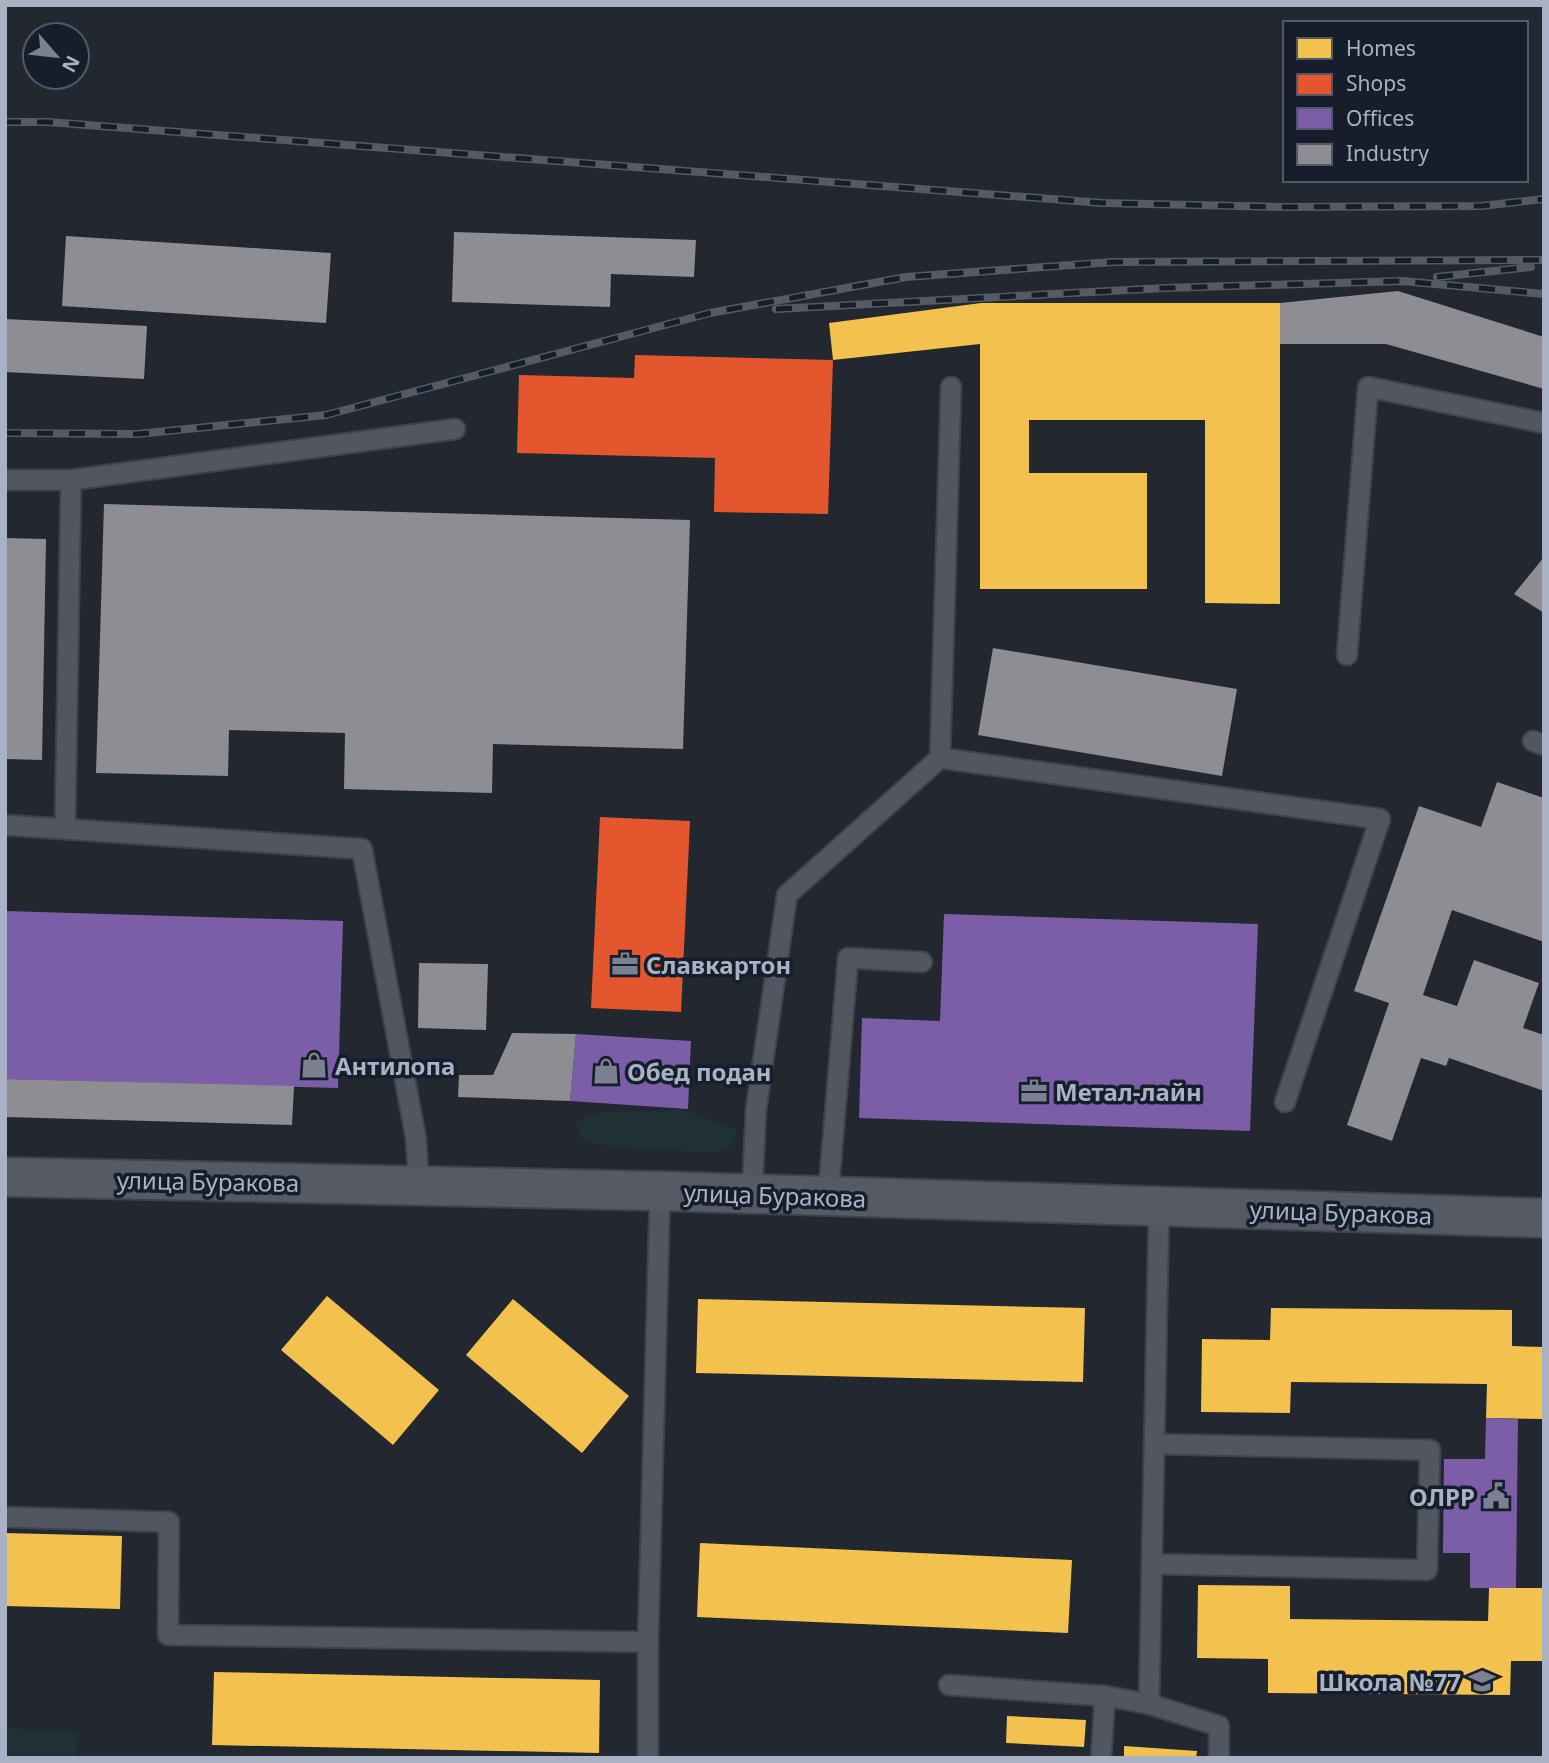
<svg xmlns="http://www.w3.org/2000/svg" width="1549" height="1763" font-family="'Noto Sans',sans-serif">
	<rect width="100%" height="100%" fill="#232730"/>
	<!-- green -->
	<g fill="#203136">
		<path d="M681 1109 738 1130 733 1145 714 1153 600 1145 582 1139 576 1124C591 1103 652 1116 681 1109Z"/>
		<polygon points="5,1728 77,1732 76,1758 5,1758"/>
	</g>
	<!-- homes -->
	<g fill="#f2c14e">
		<polygon points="981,303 1280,303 1280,604 1205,603 1205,420 1029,420 1029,473 1147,473 1147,589 980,589 980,344 833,360 829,323"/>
		<polygon points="327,1296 439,1390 393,1445 281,1350"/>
		<polygon points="513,1299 629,1396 582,1453 466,1355"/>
		<polygon points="698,1299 1085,1308 1083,1382 696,1373"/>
		<polygon points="1271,1308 1512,1310 1512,1346 1544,1347 1544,1419 1486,1418 1487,1384 1291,1382 1290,1413 1201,1412 1202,1339 1270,1340"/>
		<polygon points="5,1533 122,1536 120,1609 5,1606"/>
		<polygon points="700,1543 1072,1560 1068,1633 697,1617"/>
		<polygon points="1198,1585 1290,1586 1290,1619 1488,1621 1489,1588 1544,1588 1544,1661 1511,1661 1510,1695 1268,1693 1268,1659 1197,1658"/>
		<polygon points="214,1672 600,1680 599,1753 212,1745"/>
		<polygon points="1007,1716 1086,1720 1084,1747 1006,1743"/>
		<polygon points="1124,1746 1197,1751 1196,1758 1124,1758"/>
	</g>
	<!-- shops -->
	<g fill="#e4572e">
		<polygon points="635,355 833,360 828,514 714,512 715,458 517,453 519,375 634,378"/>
		<polygon points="600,817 690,821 681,1012 591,1008"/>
	</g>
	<!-- offices -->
	<g fill="#7b5ea7">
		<polygon points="5,911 343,921 338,1088 5,1079"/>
		<polygon points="944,914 1258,924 1250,1131 859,1118 862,1018 940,1021"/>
		<polygon points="576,1034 691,1041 688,1109 570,1101"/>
		<polygon points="1486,1418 1518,1419 1516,1588 1470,1588 1470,1553 1443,1553 1444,1459 1485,1459"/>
	</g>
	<!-- industry -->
	<g fill="#8d8d92">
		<polygon points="454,232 696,240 694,277 611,274 610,307 452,302"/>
		<polygon points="66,236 331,253 326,323 62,306"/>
		<polygon points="1398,291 1544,337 1544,389 1386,344 1280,344 1280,303"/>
		<polygon points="5,319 147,326 144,379 5,372"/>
		<polygon points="104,504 690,520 683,749 493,744 492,793 344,789 345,733 229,730 228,776 96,773"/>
		<polygon points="5,538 46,539 42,760 5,759"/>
		<polygon points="1544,557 1544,613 1514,594"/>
		<polygon points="993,648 1237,689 1222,776 978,735"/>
		<polygon points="1497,782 1544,798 1544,942 1452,910 1423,995 1457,1006 1474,960 1539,983 1523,1028 1544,1035 1544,1091 1449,1058 1446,1066 1421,1058 1392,1141 1347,1125 1389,1003 1354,991 1419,806 1481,827"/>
		<polygon points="419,963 488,964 486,1030 418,1028"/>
		<polygon points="512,1033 576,1034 570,1101 458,1097 459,1075 493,1075"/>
		<polygon points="5,1079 294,1086 292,1125 5,1117"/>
	</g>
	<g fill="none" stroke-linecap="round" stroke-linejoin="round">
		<!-- lane casing -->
		<g stroke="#3f424a" stroke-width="23">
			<g id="lane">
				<polyline points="5,480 71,480 455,429"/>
				<polyline points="1347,655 1368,387 1544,423"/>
				<polyline points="1533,741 1544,745"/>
				<polyline points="940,758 1380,819 1285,1102"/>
				<polyline points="5,825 362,849 416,1139 419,1186"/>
				<polyline points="65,829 71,480"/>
				<polyline points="752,1194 756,1110 787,895 940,758 951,387"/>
				<polyline points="828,1197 848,958 922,962"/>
				<polyline points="1159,1207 1149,1704 1219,1726 1219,1758"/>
				<polyline points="5,1517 169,1522 168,1635 648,1642 660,1191"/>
				<polyline points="1152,1564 1427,1570 1430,1450 1154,1444"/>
				<polyline points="648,1642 648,1758"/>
				<polyline points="949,1685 1105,1696 1149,1704"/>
				<polyline points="1101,1758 1105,1696"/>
			</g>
		</g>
		<!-- secondary casing -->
		<g stroke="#3f424a" stroke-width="42">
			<polyline id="secondary" points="5,1177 660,1191 1544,1218"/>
		</g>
		<!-- lane -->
		<use href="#lane" stroke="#515660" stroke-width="19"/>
		<!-- secondary -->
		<use href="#secondary" stroke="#565a64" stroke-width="38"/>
		<!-- rail casing -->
		<g stroke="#565a63" stroke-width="8">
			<g id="rail">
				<polyline points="5,122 48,122 1103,203 1280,207 1481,206 1544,199"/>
				<polyline points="1437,277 1531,267"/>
				<polyline points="776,309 1165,288 1402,281 1544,294"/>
				<polyline points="5,433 138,434 326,415 710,313 906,277 1113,262 1544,260"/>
			</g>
		</g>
		<!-- rail -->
		<use href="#rail" stroke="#161d2b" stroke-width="5" stroke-dasharray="16" stroke-linecap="butt"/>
	</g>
	<!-- icons -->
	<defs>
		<g id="office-bare" transform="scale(2.1)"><path d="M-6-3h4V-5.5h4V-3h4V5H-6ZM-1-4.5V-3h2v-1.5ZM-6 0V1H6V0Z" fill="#7a8191" stroke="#161d2b" stroke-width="2.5" paint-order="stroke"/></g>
		<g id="shop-bare" transform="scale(2.1)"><path d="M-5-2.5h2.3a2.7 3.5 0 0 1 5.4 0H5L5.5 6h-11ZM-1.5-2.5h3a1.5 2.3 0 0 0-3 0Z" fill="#7a8191" stroke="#161d2b" stroke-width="2.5" paint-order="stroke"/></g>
		<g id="civic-bare" transform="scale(2.1)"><path d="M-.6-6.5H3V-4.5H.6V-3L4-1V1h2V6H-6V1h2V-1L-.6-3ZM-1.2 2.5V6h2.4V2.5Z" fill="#7a8191" stroke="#161d2b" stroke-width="2.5" paint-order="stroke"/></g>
		<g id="school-bare" transform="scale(2.1)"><path d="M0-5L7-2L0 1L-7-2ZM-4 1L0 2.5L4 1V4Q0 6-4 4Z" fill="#7a8191" stroke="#161d2b" stroke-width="2.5" paint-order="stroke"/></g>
	</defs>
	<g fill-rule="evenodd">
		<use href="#office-bare" x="625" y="964"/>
		<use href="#shop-bare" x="314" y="1065"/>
		<use href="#shop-bare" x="606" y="1071"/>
		<use href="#office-bare" x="1034" y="1091"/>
		<use href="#civic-bare" x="1496" y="1496"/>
		<use href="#school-bare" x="1482" y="1681"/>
	</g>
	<g text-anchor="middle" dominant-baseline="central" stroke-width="7" stroke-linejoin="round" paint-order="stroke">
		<!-- poi labels -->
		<g font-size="24" font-weight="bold" fill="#a9b1c5" stroke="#161d2b" text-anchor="start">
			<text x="646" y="964">Славкартон</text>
			<text x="335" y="1065">Антилопа</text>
			<text x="627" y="1071">Обед подан</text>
			<text x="1055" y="1091">Метал-лайн</text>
			<text x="1475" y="1496" text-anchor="end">ОЛРР</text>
			<text x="1461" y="1681" text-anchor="end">Школа №77</text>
		</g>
		<!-- street labels -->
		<g font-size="24" fill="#a9b1c5" stroke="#161d2b">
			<text transform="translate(208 1181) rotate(1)">улица Буракова</text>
			<text transform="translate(775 1195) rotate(2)">улица Буракова</text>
			<text transform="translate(1341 1212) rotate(2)">улица Буракова</text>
		</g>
	</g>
	<!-- border -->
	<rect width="1549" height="1763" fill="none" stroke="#a9b1c5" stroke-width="14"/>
	<!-- legend -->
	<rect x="1283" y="21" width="245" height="161" fill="#161d2b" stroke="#515869" stroke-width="2"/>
	<rect x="1297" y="38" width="35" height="21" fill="#f2c14e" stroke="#515869" stroke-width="2"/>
	<text x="1346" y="56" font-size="21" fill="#a9b1c5">Homes</text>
	<rect x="1297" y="74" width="35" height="21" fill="#e4572e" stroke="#515869" stroke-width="2"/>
	<text x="1346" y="91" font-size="21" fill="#a9b1c5">Shops</text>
	<rect x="1297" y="108" width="35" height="21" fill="#7b5ea7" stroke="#515869" stroke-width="2"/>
	<text x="1346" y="126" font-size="21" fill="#a9b1c5">Offices</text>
	<rect x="1297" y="144" width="35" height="21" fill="#8d8d92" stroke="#515869" stroke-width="2"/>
	<text x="1346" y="161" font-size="21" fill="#a9b1c5">Industry</text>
	<!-- north arrow -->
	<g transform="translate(56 56) rotate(118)"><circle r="33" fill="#161d2b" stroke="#515869" stroke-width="2"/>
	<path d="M0-5L12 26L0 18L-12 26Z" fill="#7a8191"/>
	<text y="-10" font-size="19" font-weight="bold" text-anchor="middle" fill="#a9b1c5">N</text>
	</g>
</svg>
